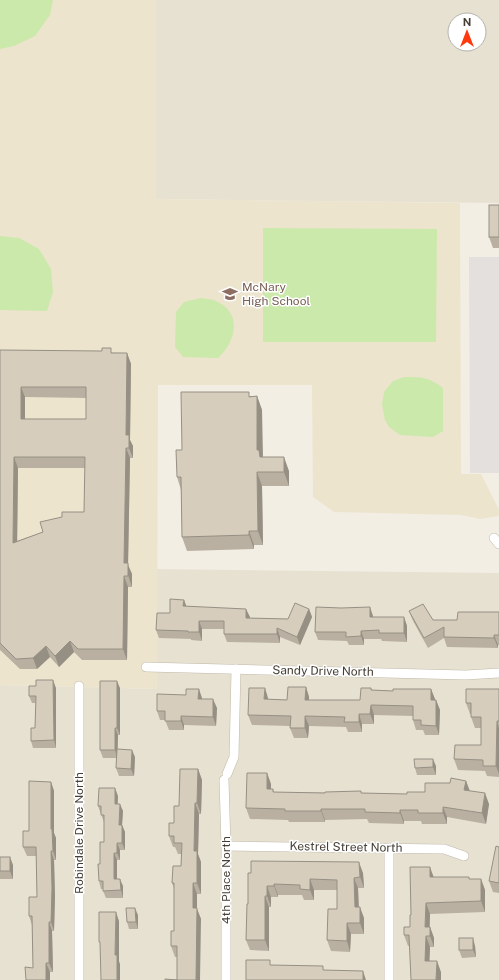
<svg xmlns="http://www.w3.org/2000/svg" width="499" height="980" font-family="'Public Sans',sans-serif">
	<rect width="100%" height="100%" fill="#f3eee4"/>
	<!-- residential -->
	<g fill="#e7e1d2" fill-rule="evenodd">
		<path d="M156 0H499V203L156 199ZM455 20H479V44H455Z"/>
		<polygon points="157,569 499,573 499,980 0,980 0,685 157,689"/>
	</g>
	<!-- education -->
	<polygon fill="#ece4cd" points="0,0 156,0 156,199 460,203 461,474 481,474 499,510 499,516 480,519 460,515 334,512 313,497 312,385 158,385 157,689 0,685"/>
	<!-- green -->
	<g fill="#cbe9ab">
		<polygon points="0,0 53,0 50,15 35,36 14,46 0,49"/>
		<polygon points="263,228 437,229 436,342 263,342"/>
		<polygon points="0,236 19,238 39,249 51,269 53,292 47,311 0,310"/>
		<path d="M201 298C206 299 212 299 216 301 243 313 236 342 218 358L183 357 175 347 176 312 184 302Z"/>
		<path d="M404 377C423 377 428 377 443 388V431L433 437 400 435 389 427 385 420 382 405 384 392 393 381Z"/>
	</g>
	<!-- parking -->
	<polygon fill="#e3e0dd" points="469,257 499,257 499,473 470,473"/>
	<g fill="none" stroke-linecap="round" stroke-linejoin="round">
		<!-- street casing -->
		<g stroke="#c1b9a9" stroke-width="10">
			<g id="street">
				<polyline points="494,538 499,544"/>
				<polyline points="146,667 466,675 499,673"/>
				<polyline points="79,686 79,980"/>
				<polyline points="227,774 234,757 236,669"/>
				<polyline points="224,780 226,846 226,980"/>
				<polyline points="226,846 444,849 464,856"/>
				<polyline points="389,848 389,980"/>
			</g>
		</g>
		<!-- street -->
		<use href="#street" stroke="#fff" stroke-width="9"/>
	</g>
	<!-- wall -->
	<g fill="#b9b0a2" fill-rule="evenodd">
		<polygon points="499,205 499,248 493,248 489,237"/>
		<path d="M0 350 127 353 131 364 130 440 133 446V458H130L128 565 132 574V587H128L127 660H82L74 652 59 667 50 657 37 669H20L0 650ZM25 397 86 398V419H25ZM18 468H85L84 512 62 517 43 532 17 541Z"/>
		<polygon points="250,396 257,396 262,410 262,457 289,471 289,486 262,486 263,545 254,545 254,549 187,551 182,537 181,490 177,477 182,450"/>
		<polygon points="184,600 186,606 250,617 249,618 288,619 309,609 312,617 300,645 280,637 280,643 227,642 224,634 224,629 202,629 202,641 191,640 191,639 159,638 156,630"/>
		<polygon points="409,611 433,620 457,620 499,612 499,645 498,645 498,648 447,647 444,638 428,648 413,621"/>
		<polygon points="373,616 373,617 404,617 407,626 407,642 382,641 381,639 364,639 364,645 349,645 347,641 318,640 315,632"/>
		<polygon points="306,687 309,697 309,700 360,700 371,688 372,690 393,691 431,689 435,700 436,700 440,710 439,735 425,735 423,730 416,730 413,720 413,716 374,715 374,724 362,724 362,732 348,732 346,727 309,726 308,738 294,738 290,728 290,726 252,725 248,715 268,698 268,699 287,700"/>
		<polygon points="56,688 56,748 33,748 31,741 35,728 36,703 32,703 29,696"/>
		<polygon points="120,688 120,735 118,735 118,749 135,757 134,776 119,776 116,768 116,758 103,758 100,750"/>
		<polygon points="499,689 499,777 487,776 485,771 458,770 454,759 481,745 481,728 475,728 471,717 471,714 470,714 466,703"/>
		<polygon points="202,699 217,708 216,726 184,725 184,730 169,730 165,720 160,720 157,711"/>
		<polygon points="436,766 436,775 417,775 415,768"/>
		<polygon points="198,769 202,780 201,814 199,814 198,854 201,862 201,894 197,894 197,909 201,919 177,980 177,957 175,957 171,946 174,931 174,888 172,883 181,866 181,854 178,854 175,847 173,847 169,836"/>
		<polygon points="267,773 271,784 271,789 273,789 274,792 407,794 425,792 450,783 466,781 470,791 489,804 486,824 447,817 447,824 422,824 421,821 404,821 404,824 369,823 367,819 325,820 325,822 289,822 288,820 250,819 246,808"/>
		<polygon points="51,782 54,791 54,833 56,838 56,860 54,860 55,897 54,931 52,931 53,972 50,972 33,968 32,925 29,916 37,897 36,856 27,856 23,847 29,831"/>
		<polygon points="118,796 118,804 123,811 122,825 125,832 125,850 120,850 120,860 117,860 117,879 123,886 123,898 106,898 103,891 103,889 101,889 99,881 100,864 104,842 104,822 98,806"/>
		<polygon points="499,847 499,893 493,892 489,881"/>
		<polygon points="0,857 13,865 13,879 0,879"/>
		<polygon points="248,873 363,873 364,888 358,888 359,907 364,918 364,934 351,934 350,952 331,951 327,940 337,909 337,890 314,890 314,900 304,900 302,895 278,895 278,897 271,897 271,907 269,907 269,951 250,950 246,940 248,904"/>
		<polygon points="434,877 469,877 469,879 481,879 485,890 485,912 430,914 430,927 434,938 434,947 430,947 429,961 441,972 441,980 411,980 410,946 408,946 404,935 410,927 411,915"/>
		<polygon points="138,915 138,929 129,929 127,922"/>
		<polygon points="475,946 476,957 462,958 459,950"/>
	</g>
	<!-- shaded-wall -->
	<g fill="#969084">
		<polygon points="127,353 131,364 130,440 133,446 133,458 129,448 126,435"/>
		<polygon points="21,387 25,397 25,430 21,419"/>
		<polygon points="257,396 262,410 263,458 260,457 257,450"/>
		<polygon points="126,448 130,458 128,565 132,574 132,587 124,563"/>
		<polygon points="14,457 18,468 17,554 13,543"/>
		<polygon points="284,457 289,471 289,486 284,472"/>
		<polygon points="257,472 262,486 263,545 258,531"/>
		<polygon points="249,531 254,545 254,549 249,535"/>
		<polygon points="124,576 128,587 127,660 123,649"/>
		<polygon points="184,600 187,608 183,606"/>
		<polygon points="370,607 373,616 374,626 370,617"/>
		<polygon points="246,609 250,617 249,626 246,618"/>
		<polygon points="309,609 312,617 300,645 297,637"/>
		<polygon points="404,617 407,626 407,642 404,633"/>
		<polygon points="199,621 202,629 202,641 199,632"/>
		<polygon points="277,628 280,637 280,643 277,634"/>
		<polygon points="361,631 364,639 364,645 361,636"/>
		<polygon points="494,635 498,645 498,648 494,638"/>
		<polygon points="70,641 74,652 59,667 55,656"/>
		<polygon points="46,646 50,657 37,669 33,658"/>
		<polygon points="53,680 56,688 56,748 54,740"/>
		<polygon points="117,681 120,688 120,735 117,728"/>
		<polygon points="306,687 309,697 309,710 305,700"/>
		<polygon points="265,688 268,698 268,709 264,699"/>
		<polygon points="199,689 202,698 202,708 198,699"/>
		<polygon points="431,689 435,699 435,710 431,700"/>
		<polygon points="213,699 217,708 216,726 213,717"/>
		<polygon points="436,700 440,710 439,735 436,726"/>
		<polygon points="371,705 374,715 374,724 370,714"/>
		<polygon points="359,714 362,724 362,732 359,722"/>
		<polygon points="181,716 184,725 184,730 181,721"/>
		<polygon points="305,716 309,726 308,738 305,728"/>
		<polygon points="497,721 499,728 499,774 496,766"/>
		<polygon points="115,728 118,735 117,758 115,750"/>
		<polygon points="132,750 135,757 134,776 131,769"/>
		<polygon points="433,759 436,766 436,775 433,767"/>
		<polygon points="198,769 202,780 201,814 197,803"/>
		<polygon points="267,773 271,784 271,800 267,789"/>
		<polygon points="466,781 470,792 464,790"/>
		<polygon points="51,782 54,791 54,833 56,838 56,860 53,851 51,829"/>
		<polygon points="115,788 118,796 117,811 115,804"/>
		<polygon points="485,793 489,804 486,824 482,813"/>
		<polygon points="195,803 199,814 198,854 201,862 201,894 197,883 194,851"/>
		<polygon points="120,804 123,811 122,825 125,832 125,850 122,843 119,825"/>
		<polygon points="443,807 447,817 447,824 443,813"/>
		<polygon points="321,809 325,820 325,822 321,811"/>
		<polygon points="400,810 404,821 404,824 400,813"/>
		<polygon points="117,843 120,850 120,860 117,853"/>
		<polygon points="51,851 54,860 55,897 54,931 51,922"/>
		<polygon points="114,853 117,860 117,886 114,879"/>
		<polygon points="10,857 13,865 13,879 10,871"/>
		<polygon points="359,862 363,873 364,888 360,877"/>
		<polygon points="430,867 434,878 430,877"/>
		<polygon points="354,878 358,888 359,918 355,907"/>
		<polygon points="120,879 123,886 123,898 121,890"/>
		<polygon points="310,879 314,890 314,900 310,890"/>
		<polygon points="481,879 485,890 485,912 481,901"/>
		<polygon points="193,883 197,894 197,909 201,919 200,980 196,980 193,908"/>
		<polygon points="274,884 278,895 278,897 274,886"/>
		<polygon points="267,886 271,897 271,907 267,896"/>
		<polygon points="265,896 269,907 269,951 265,940"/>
		<polygon points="426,903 430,914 429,936 425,927"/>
		<polygon points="360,907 364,918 364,934 360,923"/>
		<polygon points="135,908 138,915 138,929 136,922"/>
		<polygon points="116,912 119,921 119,961 120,964 120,980 117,980 115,955"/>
		<polygon points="49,922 52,931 53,972 49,963"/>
		<polygon points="347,923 351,934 350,952 347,941"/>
		<polygon points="430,927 434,938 434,947 430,936"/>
		<polygon points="426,936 430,947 429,972 425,961"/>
		<polygon points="473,938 475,946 476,957 473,950"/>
		<polygon points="437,961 441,972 441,980 436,980"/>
		<polygon points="46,963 50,972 50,980 46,980"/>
		<polygon points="363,971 366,980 363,980"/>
	</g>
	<!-- building -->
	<g fill="#d7cdbc" stroke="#969084" fill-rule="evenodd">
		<rect x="489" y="205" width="10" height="32"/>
		<path d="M102 348H111V353H127L126 435H129V448H126L124 563H128V576H124L123 649H78L70 641 55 656 46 646 33 658 16 659 0 643V350L102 351ZM21 387H86V419H21ZM14 457H85L84 512H62V517L40 522 43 532 13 543Z"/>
		<polygon points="181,392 249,392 249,397 257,396 257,450 259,450 260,457 284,457 284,472 257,472 258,531 249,531 249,535 182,537 181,477 177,477 176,450 182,450"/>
		<polygon points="170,599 184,600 183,606 246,609 246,618 288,619 295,603 309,609 297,637 277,628 277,634 224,634 224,621 199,621 199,632 188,632 188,631 156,630 157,613 170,613"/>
		<polygon points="423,604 433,620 457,620 458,612 499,612 499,635 494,635 494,638 444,637 444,627 424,638 409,611"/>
		<polygon points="316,607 341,608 370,607 370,617 404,617 404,633 379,633 379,630 361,631 361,636 346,637 346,632 315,632"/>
		<polygon points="36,680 53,680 54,740 31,741 31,728 35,728 36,696 29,696 29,686 36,686"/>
		<polygon points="100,681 117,681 117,728 115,728 115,750 100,750"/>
		<polygon points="288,687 306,687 305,700 360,700 361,688 371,688 371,690 393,691 393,689 431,689 431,700 436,700 436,726 421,725 421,720 413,720 413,706 371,705 370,714 359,714 359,722 344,722 345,717 305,716 305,728 290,728 291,716 248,715 249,688 265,688 264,699 287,700"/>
		<polygon points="186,689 199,689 198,699 213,699 213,717 181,716 181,721 165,721 165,711 157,711 157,694 186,695"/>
		<polygon points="466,689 499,689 499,721 497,721 496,766 483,766 483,760 454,759 455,745 481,745 481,717 471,717 471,703 466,703"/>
		<polygon points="117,749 132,750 131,769 116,768"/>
		<polygon points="414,759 433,759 433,767 415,768"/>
		<polygon points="180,769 198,769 197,803 195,803 194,851 197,851 197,883 193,883 193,908 197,908 196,980 165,980 165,979 177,980 177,946 171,946 171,931 174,931 174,883 172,883 173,866 181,866 182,843 174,843 174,836 169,836 169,823 174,823 174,806 179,806"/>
		<polygon points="247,773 267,773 267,789 273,789 273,792 325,793 325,792 361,791 361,793 407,794 407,792 425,792 425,783 450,783 451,778 466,781 464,790 485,793 482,813 443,807 443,813 418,813 418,810 400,810 400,813 365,812 365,809 321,809 321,811 285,811 285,809 246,808"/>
		<polygon points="29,781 51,782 51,829 52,829 53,851 51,851 52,888 51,922 49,922 49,963 46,963 46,980 26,980 25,967 33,968 32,916 29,916 29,897 37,897 36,847 23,847 23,831 29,831"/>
		<polygon points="99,788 115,788 115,804 120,804 119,825 122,825 122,843 117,843 117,853 114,853 114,879 120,879 121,890 103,891 103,881 99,881 98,864 100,864 100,842 104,842 104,815 101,815 101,806 98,806"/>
		<polygon points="496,846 499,847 499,883 489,881"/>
		<rect x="0" y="857" width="10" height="14"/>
		<polygon points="251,861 359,862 360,877 354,878 355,907 360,907 360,923 347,923 347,941 327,940 328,909 337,909 337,880 310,879 310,890 300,889 300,885 274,884 274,886 267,886 267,896 265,896 265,940 246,940 247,904 248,904 248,873 251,873"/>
		<polygon points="410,867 430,867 430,877 469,877 469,879 481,879 481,901 426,903 425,927 430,927 430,936 426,936 425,961 437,961 436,980 411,980 409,935 404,935 404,927 410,927 410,915 411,915"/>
		<polygon points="126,908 135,908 136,922 127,922"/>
		<polygon points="99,912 116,912 115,955 117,955 117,980 101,980 100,942 99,942"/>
		<rect x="459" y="938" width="14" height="12"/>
		<polygon points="246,960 270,960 270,965 323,966 323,970 363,971 363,980 246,980"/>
	</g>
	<!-- icons -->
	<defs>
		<g id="school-bare" transform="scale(1.2)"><path d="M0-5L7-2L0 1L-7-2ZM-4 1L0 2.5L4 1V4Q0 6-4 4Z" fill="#8d6e63" stroke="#fff" stroke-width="2.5" paint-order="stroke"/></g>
	</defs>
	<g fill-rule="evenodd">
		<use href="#school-bare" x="230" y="294"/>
	</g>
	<g text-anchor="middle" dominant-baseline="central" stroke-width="3" stroke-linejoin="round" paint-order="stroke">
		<!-- education labels -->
		<g font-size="12" fill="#785e54" stroke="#fff" text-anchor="start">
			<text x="242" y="287">McNary<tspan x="242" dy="14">High School</tspan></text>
		</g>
		<!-- street labels -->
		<g font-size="12" fill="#453e34" stroke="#fff">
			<text transform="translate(323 671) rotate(1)">Sandy Drive North</text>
			<text transform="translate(79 833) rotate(-90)">Robindale Drive North</text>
			<text transform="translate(346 847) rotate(1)">Kestrel Street North</text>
			<text transform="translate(226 880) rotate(-90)">4th Place North</text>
		</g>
	</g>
	<!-- north arrow -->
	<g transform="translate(467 32)"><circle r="19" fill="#ffffff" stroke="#b5b2ae"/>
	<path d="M0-3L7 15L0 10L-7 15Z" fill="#ff380e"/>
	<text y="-6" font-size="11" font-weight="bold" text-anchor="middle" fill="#453e34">N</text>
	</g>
</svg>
